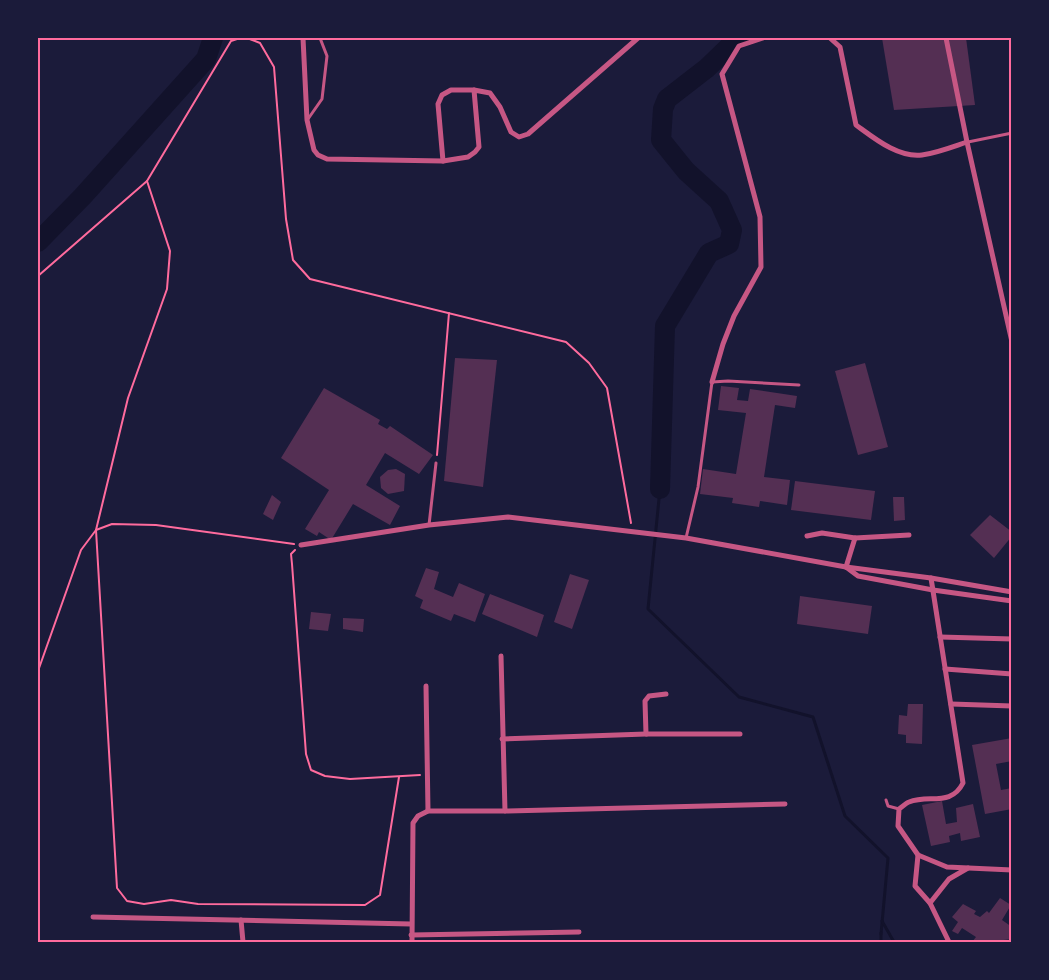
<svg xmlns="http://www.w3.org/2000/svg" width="1049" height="980" font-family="Mulish,sans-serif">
	<rect width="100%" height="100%" fill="#1b1b3a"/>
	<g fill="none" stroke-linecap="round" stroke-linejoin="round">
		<!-- stream -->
		<g stroke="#12122b" stroke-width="3">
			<polyline points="660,489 648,609 739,697 813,717 845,816 888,858 881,934"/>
			<polyline points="882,921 894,942"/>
			<polyline points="881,933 881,942"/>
		</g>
		<!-- river -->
		<g stroke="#12122b" stroke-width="20">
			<polyline points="38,242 83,196 206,59 213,38"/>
			<polyline points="660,489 665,326 709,253 729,244 732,230 719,201 686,171 661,140 663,109 667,99 707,68 738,38"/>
		</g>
	</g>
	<!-- building -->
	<g fill="#542f53">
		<polygon points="882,38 966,38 975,105 894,110"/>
		<polygon points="455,358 497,360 483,487 444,481"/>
		<polygon points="865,363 888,447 858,455 835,371"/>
		<polygon points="721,386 739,388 737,400 748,401 750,389 797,396 795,408 775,405 764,477 790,480 787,505 760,501 759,507 732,503 733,498 700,494 703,469 736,474 746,413 718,410"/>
		<polygon points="324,388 380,420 378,424 387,429 390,426 433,455 419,474 385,453 366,485 400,506 390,525 353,504 331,540 319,532 317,536 305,529 329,490 281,458"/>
		<polygon points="396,469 405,474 404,491 388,494 381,488 380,477 388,470"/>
		<polygon points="795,481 875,491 871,520 791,510"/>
		<polygon points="272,495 281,502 273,520 263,514"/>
		<polygon points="893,497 904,497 905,520 894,521"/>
		<polygon points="990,515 1012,532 1012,536 994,558 970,535"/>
		<polygon points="426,568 439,572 434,589 453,597 459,583 485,594 475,622 454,614 451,621 420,608 423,600 415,596"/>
		<polygon points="570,574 589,580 572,629 554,622"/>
		<polygon points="490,594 544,615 537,637 482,614"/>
		<polygon points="800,596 872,606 868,634 797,624"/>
		<polygon points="311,612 331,614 328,631 309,629"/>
		<polygon points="343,618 364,619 363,632 343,629"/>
		<polygon points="908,704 923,704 922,744 906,743 906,735 898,734 899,715 907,716"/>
		<polygon points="1012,738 1012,761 996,764 1001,790 1012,788 1012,809 985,814 972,745"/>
		<polygon points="942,801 946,824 957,822 956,808 973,804 980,837 961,841 960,833 949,836 950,842 931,846 922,805"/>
		<polygon points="1000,898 1011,905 1002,920 1012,927 1012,939 987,942 972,942 976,937 962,928 958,934 952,931 958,922 952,917 963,904 976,911 974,914 980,917 987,911 989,913"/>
	</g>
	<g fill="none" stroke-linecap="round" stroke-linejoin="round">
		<!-- path -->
		<g stroke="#ff6b9d" stroke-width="2">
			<polyline points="247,38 260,43 274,67 286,219 293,260 310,279 566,342 589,363 607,388 631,523"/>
			<polyline points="147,181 170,251 167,289 128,398 96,530 117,888 127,901 144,904 171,900 198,904 365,905 380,895 399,777"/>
			<polyline points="38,276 147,181 231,41 240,38"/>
			<polyline points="437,455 449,313"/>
			<polyline points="295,550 291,554 292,564 306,754 311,770 325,776 350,779 420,775"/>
			<polyline points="38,671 81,550 96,530 112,524 156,525 294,544"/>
		</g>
		<!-- service -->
		<g stroke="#c65784" stroke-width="3">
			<polyline points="308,119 322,99 327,56 320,38"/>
			<polyline points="968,142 1012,133"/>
			<polyline points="429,525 436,463"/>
			<polyline points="686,538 698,487 712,382 728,381 799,385"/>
			<polyline points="886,800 888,806 899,809"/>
		</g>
		<!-- minor -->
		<g stroke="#c65784" stroke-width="5">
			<polyline points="303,38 307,120 314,150 318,155 327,159 443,161 468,157 475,152 479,147 474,90 490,93 500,107 511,132 519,137 528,134 638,38"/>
			<path d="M830 38 840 47 856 125C874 138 898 158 922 155 937 153 952 147 967 142"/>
			<polyline points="946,38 967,142 1012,342"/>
			<polyline points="443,161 438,104 442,95 451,90 474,90"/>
			<polyline points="712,382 723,344 734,316 761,267 760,217 722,74 739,46 763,38"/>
			<polyline points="807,536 822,533 855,538 909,535"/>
			<polyline points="301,545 429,525 508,517 686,538 846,567 931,578 1012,592"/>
			<polyline points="846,567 858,576 933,590 1012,601"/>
			<polyline points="846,567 855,538"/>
			<path d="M931 578 963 783C951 807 929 794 909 802 906 803 902 807 899 809L898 826 918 855 947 867 1012 870"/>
			<polyline points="940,637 1012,639"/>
			<polyline points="501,656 505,811"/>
			<polyline points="945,669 1012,674"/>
			<polyline points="426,686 428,811"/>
			<polyline points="951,704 1012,706"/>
			<polyline points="646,734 645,701 649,696 666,694"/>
			<polyline points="502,739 646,734 740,734"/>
			<polyline points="918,855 915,886 930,903 949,879 968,868"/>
			<polyline points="930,903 949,942"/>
			<polyline points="93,917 411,924"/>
			<polyline points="241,920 243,942"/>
			<polyline points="411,935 579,932"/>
			<polyline points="412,942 413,823 418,816 428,811 505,811 785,804"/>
		</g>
	</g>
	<!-- border -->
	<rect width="1049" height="980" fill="none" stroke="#1b1b3a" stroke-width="78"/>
	<rect x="39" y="39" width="971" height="902" fill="none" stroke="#ff6b9d" stroke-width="2"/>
</svg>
